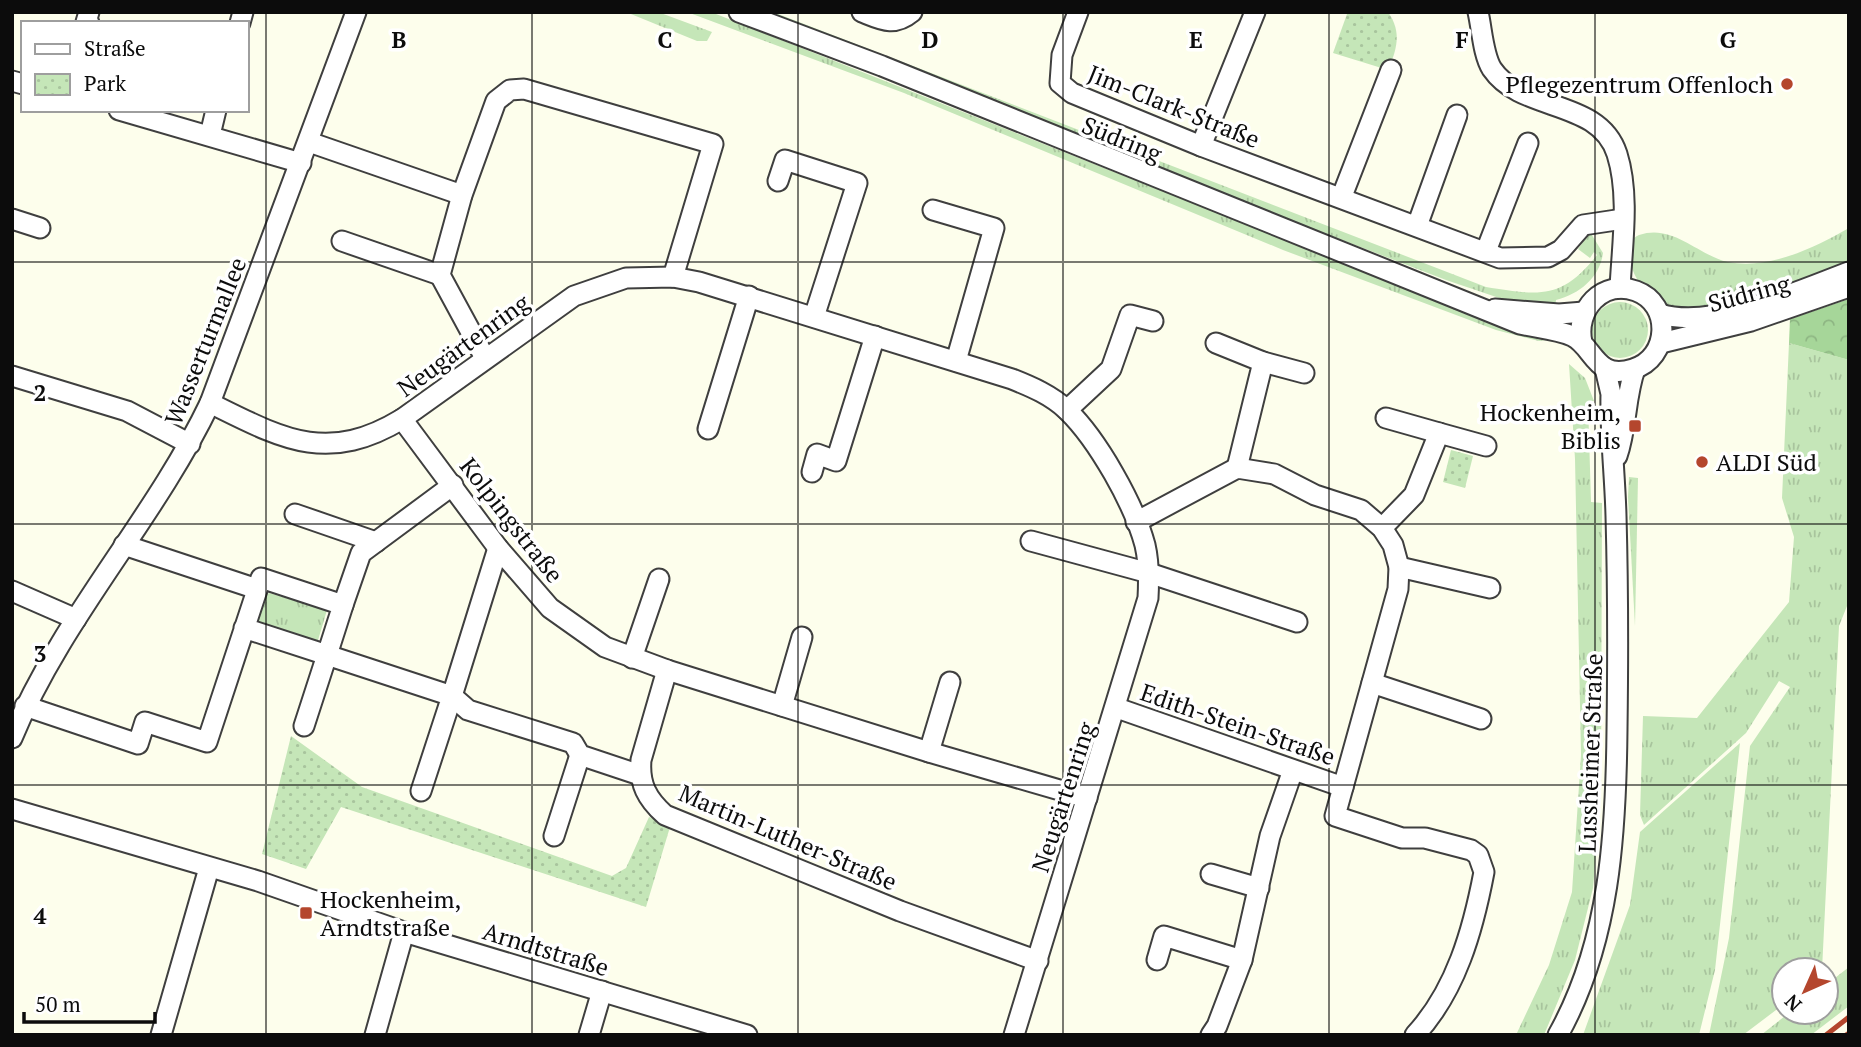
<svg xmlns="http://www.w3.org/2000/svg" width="1861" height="1047" font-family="'PT Serif',serif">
	<defs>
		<pattern id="grass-tufts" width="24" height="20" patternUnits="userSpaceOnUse" patternTransform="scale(1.75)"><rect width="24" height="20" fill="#c5e6b8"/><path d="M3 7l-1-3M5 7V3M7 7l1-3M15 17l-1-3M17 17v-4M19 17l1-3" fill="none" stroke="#a8c49d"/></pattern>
		<pattern id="forest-crowns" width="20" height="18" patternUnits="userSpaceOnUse" patternTransform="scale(1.75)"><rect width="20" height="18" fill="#a6d699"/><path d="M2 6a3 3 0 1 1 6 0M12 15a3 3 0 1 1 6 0" fill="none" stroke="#8eb683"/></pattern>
		<pattern id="park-dots" width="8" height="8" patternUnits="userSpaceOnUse" patternTransform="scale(1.75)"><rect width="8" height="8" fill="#c5e6b8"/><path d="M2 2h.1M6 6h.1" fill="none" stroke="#a8c49d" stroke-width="1.8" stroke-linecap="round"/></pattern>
	</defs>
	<rect width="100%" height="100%" fill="#fdfeec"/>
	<!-- grass -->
	<g fill="url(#grass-tufts)">
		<polygon points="626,12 658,12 712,32 707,41 697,41"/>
		<polygon points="687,12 711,12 759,31 1500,325 1547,336 1547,340 1539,341 1496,330 1283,250 904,93"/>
		<path d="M749 12H773L1486 287C1538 295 1561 301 1597 255L1594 252 1590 258 1578 249 1590 232 1603 253C1600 277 1580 294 1556 300L1555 309 1511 302 1446 280Z"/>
		<path d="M1849 228V265C1811 278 1722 316 1686 311 1655 308 1630 281 1629 252 1629 244 1632 238 1639 235 1673 223 1699 256 1728 262 1769 270 1814 248 1849 228Z"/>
		<circle cx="1620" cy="330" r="28"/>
		<polygon points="1789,343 1849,360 1849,601 1839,626 1822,970 1784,970 1784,1004 1743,1035 1709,1035 1729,938 1750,746 1790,687 1779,681 1746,733 1644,825 1640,815 1643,716 1697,718 1789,602 1794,537 1782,498"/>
		<polygon points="1569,364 1585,378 1594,401 1588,402 1591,502 1602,503 1601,795 1593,888 1575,960 1544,1035 1516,1035 1549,965 1572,892 1581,755 1575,459"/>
		<polygon points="1629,477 1638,478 1635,626 1628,497"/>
		<polygon points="269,593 327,610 316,647 252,627 260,598"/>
		<polygon points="1740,743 1715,970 1699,1035 1583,1035 1630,905 1640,832"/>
		<polygon points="1849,967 1849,1006 1811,1035 1761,1035 1790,1012 1826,1012 1826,985"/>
	</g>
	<!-- forest -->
	<polygon fill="url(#forest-crowns)" points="1849,299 1849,360 1789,343 1790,319"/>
	<!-- park -->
	<g fill="url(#park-dots)">
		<path d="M1355 12H1388C1402 32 1397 49 1388 70L1333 53 1347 14Z"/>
		<polygon points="1451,450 1473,456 1465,488 1443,482"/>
		<polygon points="291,736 362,787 612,876 626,868 649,817 670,827 646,907 341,807 306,869 262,854"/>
	</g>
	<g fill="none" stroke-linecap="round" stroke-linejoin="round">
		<!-- street casing -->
		<g stroke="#3f3f3f" stroke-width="23">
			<g id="street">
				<polyline points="89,12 86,22 89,23"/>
				<path d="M739 12 882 66 1520 324C1537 328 1556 329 1572 336 1594 346 1595 381 1633 369 1670 358 1672 304 1636 291 1602 279 1575 310 1582 342"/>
				<path d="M862 12C882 20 894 27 912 12"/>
				<polyline points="1078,12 1062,55 1060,83 1072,93 1201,146 1500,258 1548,257 1561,250 1583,225 1623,219"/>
				<path d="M1478 12C1482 29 1483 55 1492 69 1522 113 1599 98 1617 154 1630 195 1622 246 1620 288"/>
				<polyline points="240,23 243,12"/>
				<polyline points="12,81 23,84"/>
				<polyline points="119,110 301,163"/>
				<polyline points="210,135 216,110"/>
				<polyline points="309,142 462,195"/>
				<polyline points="1201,146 1255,12"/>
				<polyline points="778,181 785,160 857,183 814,317"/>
				<polyline points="1342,196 1391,70"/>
				<polyline points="933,210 994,228 956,361"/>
				<polyline points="12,219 40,228"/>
				<polyline points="1417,226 1457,115"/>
				<polyline points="342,241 440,275"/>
				<polyline points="1486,251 1528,143"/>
				<polyline points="1495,309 1559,314 1584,312"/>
				<path d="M1660 314C1713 330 1798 291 1849 272"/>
				<polyline points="1216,343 1263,362 1237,468"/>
				<polyline points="1661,343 1751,321 1849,287"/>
				<polyline points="485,358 440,275 462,195 496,101 510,90 524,89 713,144 673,277"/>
				<polyline points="1263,362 1304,373"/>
				<polyline points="12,376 127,411 190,444"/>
				<path d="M210 403C281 438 326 465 402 419L574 296 626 278 673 277 699 282 1012 379C1032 387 1051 395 1067 410 1098 440 1134 504 1145 545 1149 562 1149 580 1148 598L1014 1035"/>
				<polyline points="1067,410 1111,369 1130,315 1153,321"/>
				<polyline points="1386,418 1439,433"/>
				<polyline points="402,419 498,548 550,608 605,647 667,670 929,752 1087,798"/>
				<polyline points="708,429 749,296"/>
				<path d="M1617 456C1627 427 1625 397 1635 369"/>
				<polyline points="812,472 817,454 836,461 875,336"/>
				<polyline points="295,514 376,542"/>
				<path d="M1136 522 1237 468 1274 474 1315 495 1361 510 1382 528 1393 545 1399 567 1398 589 1335 816 1402 838H1425L1471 850 1478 855 1484 872C1473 930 1456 991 1415 1035"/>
				<polyline points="1382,528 1414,495 1439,433 1486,446"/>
				<polyline points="1031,541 1149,573 1297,622"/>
				<polyline points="124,545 257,589"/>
				<polyline points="498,548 452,696 468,710 573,743 580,755 640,775"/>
				<polyline points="1399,567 1490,588"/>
				<polyline points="12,591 76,619"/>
				<polyline points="343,605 361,553 453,485"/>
				<polyline points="632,658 659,579"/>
				<path d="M667 670 641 760C639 784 647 799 665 815L900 911 1038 961"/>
				<polyline points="1372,683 1481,719"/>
				<polyline points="25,706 138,744 145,722 207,742 261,578 343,605 327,655 244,628"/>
				<polyline points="782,706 802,637"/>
				<polyline points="1117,708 1343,787"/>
				<polyline points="304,726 327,655 452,696 421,791"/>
				<path d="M12 738C62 617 154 520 210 403L356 12"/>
				<polyline points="929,752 950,682"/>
				<polyline points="12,809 258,881 404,932 747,1035"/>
				<polyline points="554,836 580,755"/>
				<polyline points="1211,874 1259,888"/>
				<polyline points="1157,960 1164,936 1242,960"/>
				<polyline points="161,1035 209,868"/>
				<polyline points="375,1035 404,932"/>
				<polyline points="589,1035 602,991"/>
				<polyline points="1211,1035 1217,1026 1242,960 1270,836 1293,770"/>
				<path d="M1558 1035C1610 942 1616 834 1617 730 1618 658 1618 587 1616 516 1615 475 1610 435 1611 394L1605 368"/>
			</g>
		</g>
		<!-- street -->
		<use href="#street" stroke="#fff" stroke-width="19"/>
		<!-- rail -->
		<g stroke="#b4462d" stroke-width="5">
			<polyline points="1826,1035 1849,1017"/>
			<polyline points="1846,1035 1849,1033"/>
		</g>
	</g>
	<!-- grid -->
	<path fill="none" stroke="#0c0c0c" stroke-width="2" stroke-opacity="0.55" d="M266 12V1035M532 12V1035M798 12V1035M1063 12V1035M1329 12V1035M1595 12V1035M12 262H1849M12 524H1849M12 785H1849"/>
	<!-- markers -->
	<g fill="#b4462d" stroke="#fff" stroke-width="2.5">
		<circle cx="1787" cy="84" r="7"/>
		<rect x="1628" y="419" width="14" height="14" rx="3.5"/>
		<circle cx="1702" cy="462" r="7"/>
		<rect x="299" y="906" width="14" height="14" rx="3.5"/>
	</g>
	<g text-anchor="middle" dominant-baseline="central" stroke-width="7" stroke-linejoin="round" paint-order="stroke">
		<!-- poi labels -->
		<g font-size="24" fill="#0c0c0c" stroke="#fff" text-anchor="end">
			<text x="1773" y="84">Pflegezentrum Offenloch</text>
			<text x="1621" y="412">Hockenheim,<tspan x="1621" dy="28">Biblis</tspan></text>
			<text x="1716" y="462" text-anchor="start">ALDI Süd</text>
			<text x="320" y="899" text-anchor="start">Hockenheim,<tspan x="320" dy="28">Arndtstraße</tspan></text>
		</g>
		<!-- street labels -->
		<g font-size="24" fill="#0c0c0c" stroke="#fff">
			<text transform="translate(1174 106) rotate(22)">Jim-Clark-Straße</text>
			<text transform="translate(1122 139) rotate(22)">Südring</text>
			<text transform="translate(1749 293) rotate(-15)">Südring</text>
			<text transform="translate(205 341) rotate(-68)">Wasserturmallee</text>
			<text transform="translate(463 345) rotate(-36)">Neugärtenring</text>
			<text transform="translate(512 520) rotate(52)">Kolpingstraße</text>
			<text transform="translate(1238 724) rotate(19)">Edith-Stein-Straße</text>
			<text transform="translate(1590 753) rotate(-88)">Lussheimer Straße</text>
			<text transform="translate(1063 797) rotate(-72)">Neugärtenring</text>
			<text transform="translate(788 837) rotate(23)">Martin-Luther-Straße</text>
			<text transform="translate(546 949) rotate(17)">Arndtstraße</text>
		</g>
	</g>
	<g font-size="23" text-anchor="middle" font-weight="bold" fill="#0c0c0c" stroke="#fff" stroke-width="7" stroke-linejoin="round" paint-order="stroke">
		<text x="399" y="48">B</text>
		<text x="665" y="48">C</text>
		<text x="930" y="48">D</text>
		<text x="1196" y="48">E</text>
		<text x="1462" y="48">F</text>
		<text x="1728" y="48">G</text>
		<text x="40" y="401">2</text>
		<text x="40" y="662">3</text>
		<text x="40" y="924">4</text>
	</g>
	<!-- border -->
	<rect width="1861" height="1047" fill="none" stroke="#0c0c0c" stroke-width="28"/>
	<!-- legend -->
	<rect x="21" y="21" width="228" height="91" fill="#ffffff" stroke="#9e9e9e" stroke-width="2"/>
	<rect x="35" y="44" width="35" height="10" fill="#ffffff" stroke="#9e9e9e" stroke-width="2"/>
	<text x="84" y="56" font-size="21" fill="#0c0c0c">Straße</text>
	<rect x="35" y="74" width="35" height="21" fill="url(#park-dots)" stroke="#9e9e9e" stroke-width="2"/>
	<text x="84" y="91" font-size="21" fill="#0c0c0c">Park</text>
	<!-- north arrow -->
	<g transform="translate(1805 991) rotate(225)"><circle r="33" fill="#ffffff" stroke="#9e9e9e" stroke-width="2"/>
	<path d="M0-5L12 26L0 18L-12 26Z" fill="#b4462d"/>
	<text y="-10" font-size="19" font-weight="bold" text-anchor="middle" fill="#0c0c0c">N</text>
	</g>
	<!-- scale -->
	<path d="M24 1012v10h131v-10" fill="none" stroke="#0c0c0c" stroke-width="3.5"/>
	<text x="35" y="1012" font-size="21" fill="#0c0c0c" stroke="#ffffff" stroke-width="5" paint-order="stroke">50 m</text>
</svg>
